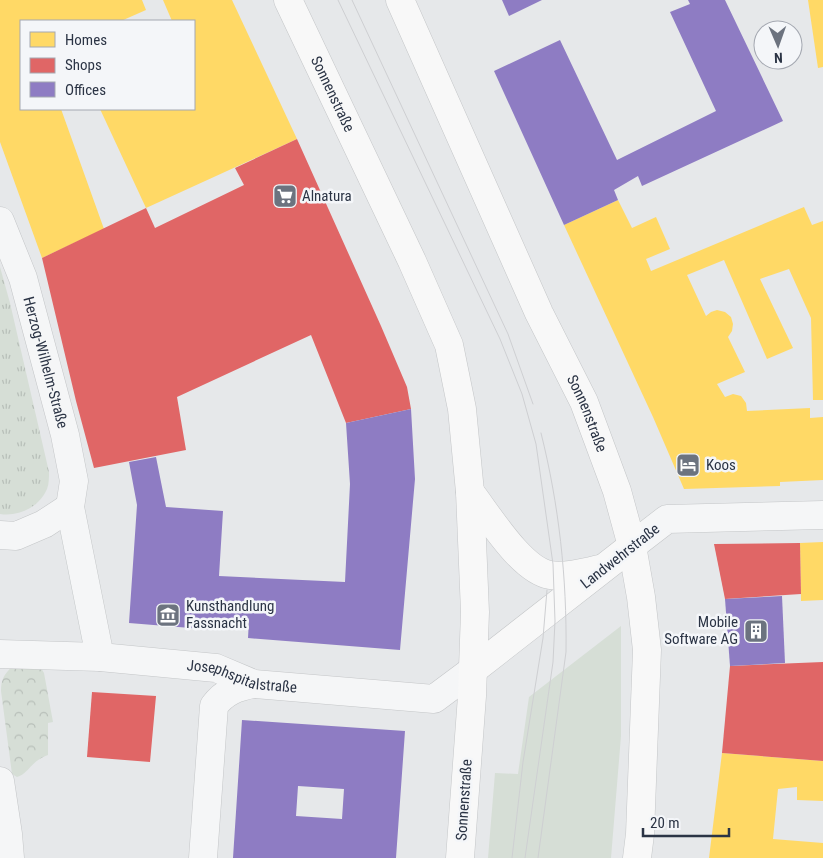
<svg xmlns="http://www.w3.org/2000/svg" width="823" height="858" font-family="'Roboto Condensed',sans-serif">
	<defs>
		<pattern id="forest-crowns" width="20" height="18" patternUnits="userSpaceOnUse" patternTransform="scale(1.25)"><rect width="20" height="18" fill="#d6ded6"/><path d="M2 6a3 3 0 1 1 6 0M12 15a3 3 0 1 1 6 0" fill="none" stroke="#b8bfb9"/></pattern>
		<pattern id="park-tufts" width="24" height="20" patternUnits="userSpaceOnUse" patternTransform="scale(1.25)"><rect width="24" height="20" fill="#d6ded6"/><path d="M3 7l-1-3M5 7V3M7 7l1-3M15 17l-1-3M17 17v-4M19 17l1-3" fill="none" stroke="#b8bfb9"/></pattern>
	</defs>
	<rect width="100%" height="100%" fill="#e6e8ea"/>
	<!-- grass -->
	<polygon fill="#d6ded6" points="621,626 621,736 611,858 488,858 495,773 518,774 529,697"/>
	<!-- forest -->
	<path fill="url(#forest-crowns)" d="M12 667 41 668 44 673 53 722 48 723V755C32 760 28 774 17 777L12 774 1 691C1 680 4 674 12 667Z"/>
	<!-- park -->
	<path fill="url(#park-tufts)" d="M0 267 10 303 49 472C49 477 49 484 47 489 39 507 19 517 0 514Z"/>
	<!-- homes -->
	<g fill="#ffd966">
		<polygon points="0,0 142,0 146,10 121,21 21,21 21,109 61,109 104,229 42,258 0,142"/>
		<polygon points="163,0 232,0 297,139 146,208 100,109 194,109 194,21 172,21"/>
		<polygon points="808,0 823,0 823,67 818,68"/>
		<polygon points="618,200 632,228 656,217 670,249 646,259 651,271 804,207 812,225 823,221 823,400 813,400 811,318 789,269 760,279 793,348 767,359 724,260 687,275 706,316 711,312 717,310 725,312 731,317 733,324 732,331 728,337 745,372 717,384 725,397 733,394 741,396 746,403 747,411 810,408 810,418 823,417 823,480 780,482 780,486 684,489 653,417 564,225"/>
		<polygon points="823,542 823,600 801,601 800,543"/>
		<polygon points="722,753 823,761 823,801 797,800 797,787 778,789 773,839 823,843 823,858 709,858"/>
	</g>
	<!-- shops -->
	<g fill="#e06666">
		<polygon points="297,139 381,326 407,387 411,409 346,423 311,335 177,397 186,450 94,468 76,401 42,258 146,208 155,228 244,185 235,168"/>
		<polygon points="800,543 801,594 725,599 714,544"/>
		<polygon points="823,662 823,761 722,753 730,666"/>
		<polygon points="92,692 156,696 150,762 87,757"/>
	</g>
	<!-- offices -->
	<g fill="#8e7cc3" fill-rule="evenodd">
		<polygon points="502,0 542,0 509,16"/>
		<polygon points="688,0 725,0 783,121 642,186 638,176 614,190 618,200 564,225 494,71 560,40 617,160 716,111 670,12 690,4"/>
		<polygon points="411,409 415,479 400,650 248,638 249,620 216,618 215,630 129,623 137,505 129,462 156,457 166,507 223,511 219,576 345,582 350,484 346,423"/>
		<polygon points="782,596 785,663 730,666 725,599"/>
		<path d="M242 720 405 731 396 858H233ZM298 786 344 789 342 819 296 816Z"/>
	</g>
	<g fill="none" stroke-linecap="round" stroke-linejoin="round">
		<!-- street casing -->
		<g stroke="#c4c6c8" stroke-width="29">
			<g id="street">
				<path id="s1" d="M0 221 23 278 65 435 74 481 70 507 100 657"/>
				<polyline points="0,535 16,536 44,524 70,507"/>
				<polyline points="632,546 667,519 823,515"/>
				<path id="s2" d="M0 654 100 657 216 668 254 684 434 699 473 670"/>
				<polyline points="0,781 8,834 10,858"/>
				<path d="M203 858 214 706C224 692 237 687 254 684"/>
			</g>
		</g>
		<!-- secondary casing -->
		<g stroke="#c4c6c8" stroke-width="29">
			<g id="secondary">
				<path id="s3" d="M288 0 412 261 449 345 462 409 470 492 475 612 472 696 460 858"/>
				<path id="s4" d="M400 0 539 313 584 402 617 491 632 546 641 597 647 650 640 834 637 858"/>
				<path d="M470 492C488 515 521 570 550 575 566 578 585 572 600 569"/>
				<polyline points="473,670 632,546"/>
			</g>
		</g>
		<!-- street -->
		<use href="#street" stroke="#f5f6f7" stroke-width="28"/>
		<!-- secondary -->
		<use href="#secondary" stroke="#f8f8f8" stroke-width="28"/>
		<!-- tram -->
		<g stroke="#cecfd2" stroke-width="1">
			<polyline points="338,0 500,339 522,394 536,444 553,564 555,621 553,662 525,858"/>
			<polyline points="352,0 508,334 533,404"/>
			<polyline points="512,858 523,762 543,638 547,590"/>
			<path d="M538 858 566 652C567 578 559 505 541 433"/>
		</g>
	</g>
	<!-- icons -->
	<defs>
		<g id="supermarket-square" transform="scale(1.25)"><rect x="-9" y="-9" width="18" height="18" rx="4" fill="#6c737f" stroke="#f4f6f9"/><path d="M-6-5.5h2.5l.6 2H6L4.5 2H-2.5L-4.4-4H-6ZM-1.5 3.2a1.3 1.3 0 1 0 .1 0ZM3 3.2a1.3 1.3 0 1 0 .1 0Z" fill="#fff"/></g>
		<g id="hotel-square" transform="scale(1.25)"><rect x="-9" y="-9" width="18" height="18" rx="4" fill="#6c737f" stroke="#f4f6f9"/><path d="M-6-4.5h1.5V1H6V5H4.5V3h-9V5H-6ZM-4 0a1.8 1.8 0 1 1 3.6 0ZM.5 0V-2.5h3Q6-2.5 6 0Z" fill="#fff"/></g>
		<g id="museum-square" transform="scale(1.25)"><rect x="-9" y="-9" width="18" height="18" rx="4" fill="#6c737f" stroke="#f4f6f9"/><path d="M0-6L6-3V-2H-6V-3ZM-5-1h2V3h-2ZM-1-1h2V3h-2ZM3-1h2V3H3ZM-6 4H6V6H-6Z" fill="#fff"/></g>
		<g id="building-square" transform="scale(1.25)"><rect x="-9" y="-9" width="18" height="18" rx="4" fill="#6c737f" stroke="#f4f6f9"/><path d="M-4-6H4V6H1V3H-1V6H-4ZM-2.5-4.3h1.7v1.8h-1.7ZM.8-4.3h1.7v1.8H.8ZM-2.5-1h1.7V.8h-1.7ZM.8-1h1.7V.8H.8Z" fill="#fff"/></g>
	</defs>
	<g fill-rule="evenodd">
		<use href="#supermarket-square" x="285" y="196"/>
		<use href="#hotel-square" x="688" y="465"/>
		<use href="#museum-square" x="168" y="615"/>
		<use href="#building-square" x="756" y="631"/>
	</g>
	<g text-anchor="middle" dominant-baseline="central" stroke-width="5" stroke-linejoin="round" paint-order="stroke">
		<!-- street labels -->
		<g font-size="15" fill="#2b3445" stroke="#f4f6f9">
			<text stroke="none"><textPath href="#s3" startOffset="104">Sonnenstraße</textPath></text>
			<text stroke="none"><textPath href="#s1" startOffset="149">Herzog-Wilhelm-Straße</textPath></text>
			<text stroke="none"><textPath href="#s4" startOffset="454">Sonnenstraße</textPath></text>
			<text transform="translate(620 556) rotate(-38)">Landwehrstraße</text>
			<text stroke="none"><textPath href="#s2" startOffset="244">Josephspitalstraße</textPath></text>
			<text transform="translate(464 800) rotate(-86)">Sonnenstraße</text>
		</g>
		<!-- poi labels -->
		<g font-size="15" fill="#2b3445" stroke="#f4f6f9" text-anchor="start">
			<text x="302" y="196">Alnatura</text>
			<text x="706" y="465">Koos</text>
			<text x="186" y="606">Kunsthandlung<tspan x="186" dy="17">Fassnacht</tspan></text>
			<text x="738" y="622" text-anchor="end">Mobile<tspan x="738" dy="17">Software AG</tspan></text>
		</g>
	</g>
	<!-- legend -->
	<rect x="20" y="20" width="175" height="90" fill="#f4f6f9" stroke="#a4a8b1"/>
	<rect x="30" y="32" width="25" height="15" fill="#ffd966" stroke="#a4a8b1"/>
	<text x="65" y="45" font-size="15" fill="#2b3445">Homes</text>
	<rect x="30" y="58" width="25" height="15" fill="#e06666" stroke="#a4a8b1"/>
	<text x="65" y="70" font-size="15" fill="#2b3445">Shops</text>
	<rect x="30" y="82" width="25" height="15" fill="#8e7cc3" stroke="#a4a8b1"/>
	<text x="65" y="95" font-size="15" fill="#2b3445">Offices</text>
	<!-- north arrow -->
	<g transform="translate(778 45) rotate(178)"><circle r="24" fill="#f4f6f9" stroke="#a4a8b1"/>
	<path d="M0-4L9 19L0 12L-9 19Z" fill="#6c737f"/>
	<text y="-8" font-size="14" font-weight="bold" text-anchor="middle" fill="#2b3445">N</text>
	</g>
	<!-- scale -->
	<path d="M643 828v8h86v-8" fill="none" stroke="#2b3445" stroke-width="2.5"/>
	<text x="650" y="828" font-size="15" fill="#2b3445" stroke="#f4f6f9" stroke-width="4" paint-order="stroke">20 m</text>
</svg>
